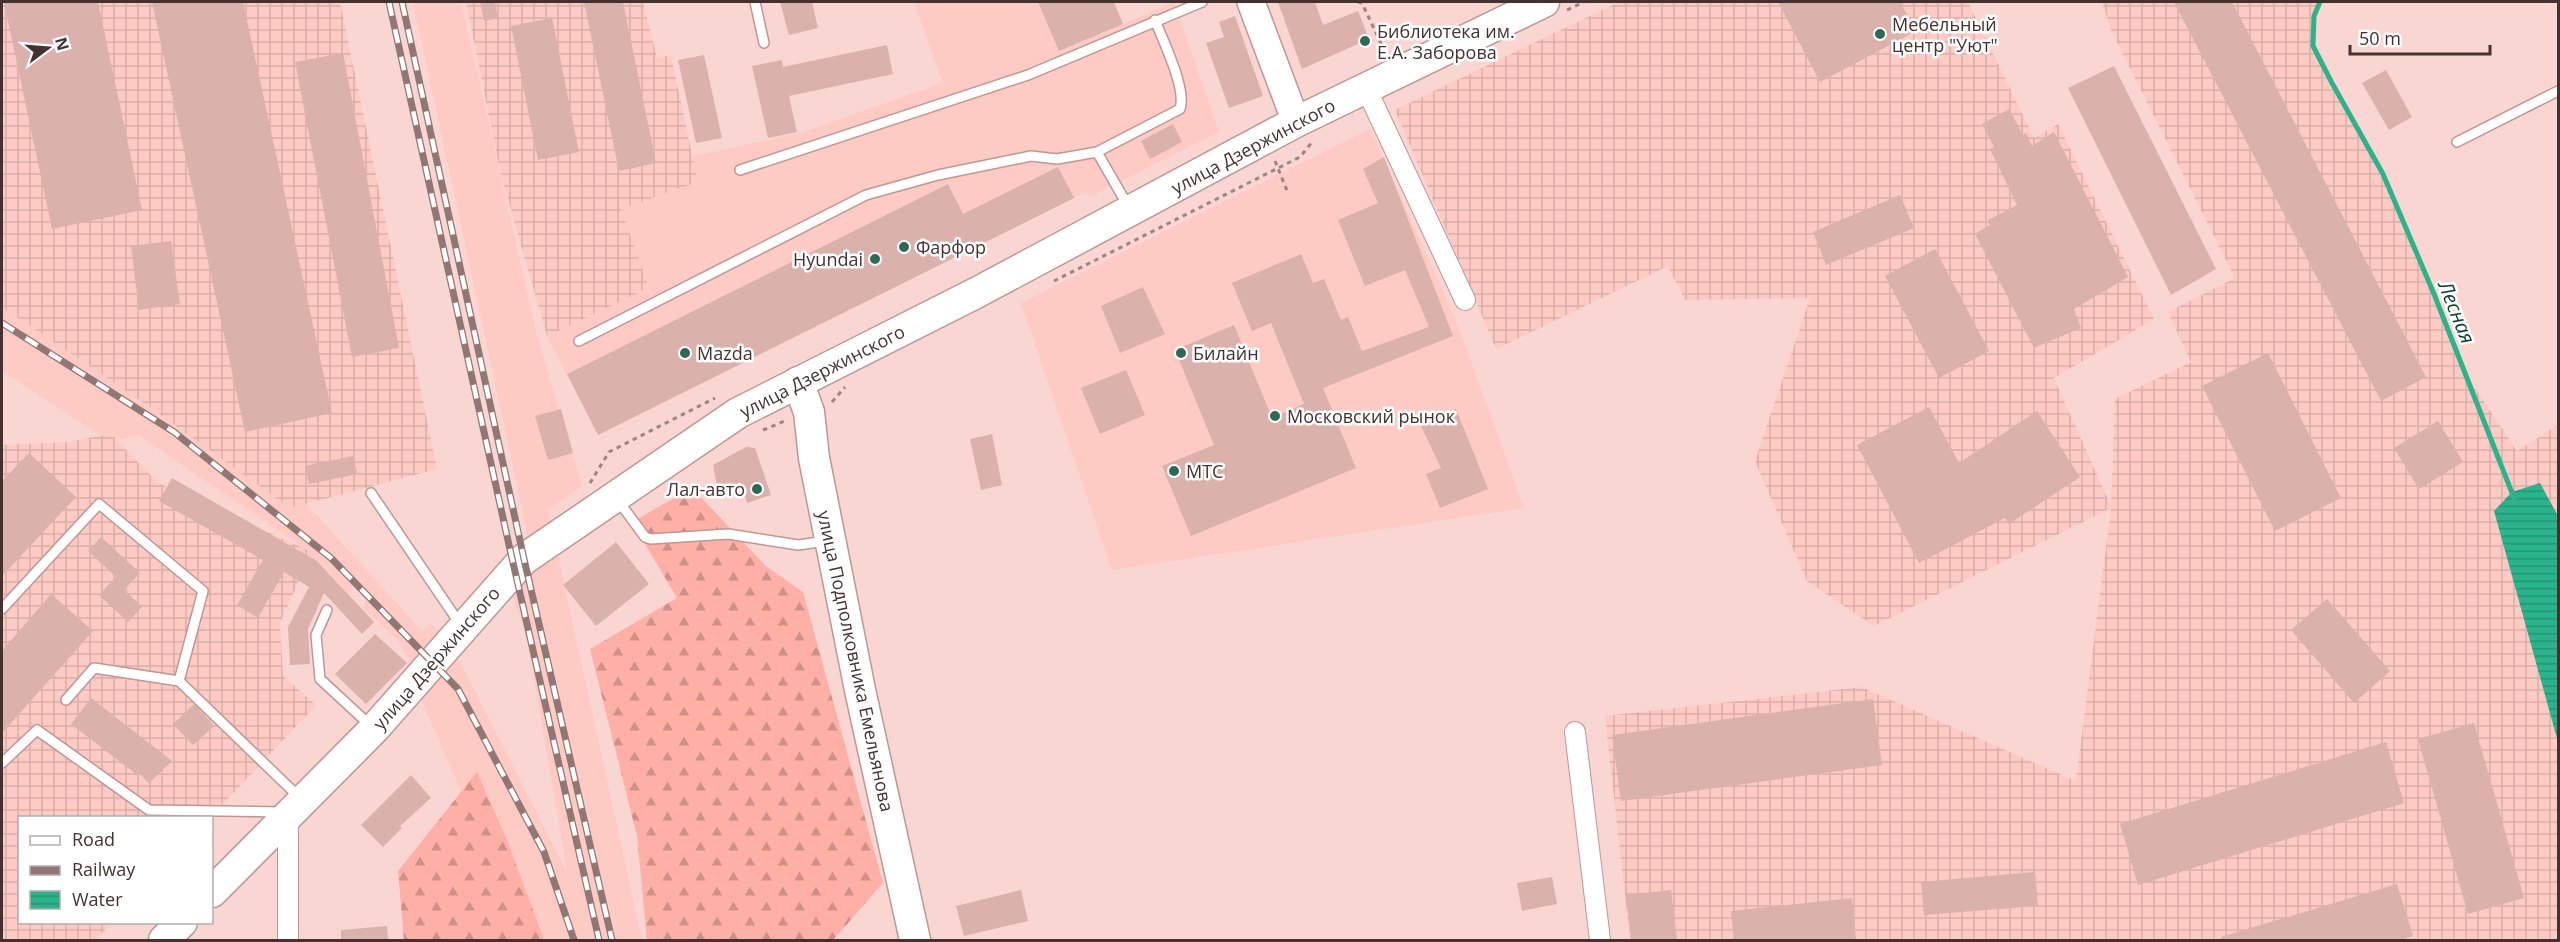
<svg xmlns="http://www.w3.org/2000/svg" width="2560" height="942" font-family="'Open Sans',sans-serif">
	<defs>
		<pattern id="industrial-grid" width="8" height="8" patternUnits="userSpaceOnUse" patternTransform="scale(1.5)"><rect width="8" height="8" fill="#fecac4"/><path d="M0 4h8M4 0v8" fill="none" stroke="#dbaea9"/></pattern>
		<pattern id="forest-firs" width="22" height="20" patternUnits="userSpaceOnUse" patternTransform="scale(1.5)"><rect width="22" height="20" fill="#feb0a7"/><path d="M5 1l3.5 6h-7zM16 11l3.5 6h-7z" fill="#cf9088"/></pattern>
		<pattern id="water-rules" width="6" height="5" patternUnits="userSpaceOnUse" patternTransform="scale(1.5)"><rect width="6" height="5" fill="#29b48c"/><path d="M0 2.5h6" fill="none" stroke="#259373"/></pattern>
	</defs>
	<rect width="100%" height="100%" fill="#fad6d2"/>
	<!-- built -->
	<g fill="#fecac4">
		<polygon points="413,2 461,2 537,335 582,486 548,510 642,940 525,940 416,687 424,681 397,640 363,608 368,596 354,582 349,594 321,564 297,550 296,542 138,435 111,442 2,371 2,293 302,499 422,631 432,624 458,658 567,872 528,643 508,582 533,560"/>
		<polygon points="914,2 1114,2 1123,24 1174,2 1219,132 1090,197 1086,192 598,435 547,336 649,288 621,209 698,182 691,157 803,132 943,83"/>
		<polygon points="1370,129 1458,325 1524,508 1112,570 1021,303"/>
	</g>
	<!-- industrial -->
	<g fill="url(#industrial-grid)">
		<polygon points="2,2 340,2 437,469 290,508 143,402 2,307"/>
		<polygon points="466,2 643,2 657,57 671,56 698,182 621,209 649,288 547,336 501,175"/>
		<polygon points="1619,2 1968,2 2034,138 2058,124 2154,319 2054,378 2111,506 2115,399 2191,362 2168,312 2235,278 2111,30 2102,2 2320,2 2314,16 2313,46 2332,83 2383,174 2434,294 2465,373 2517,451 2558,425 2558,940 1630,940 1605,716 1861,687 2076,781 2111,508 1874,626 1807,581 1755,461 1810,298 1685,300 1668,266 1496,349 1395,110"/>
		<polygon points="111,434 158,483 312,552 280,623 283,676 316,705 211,817 20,818 20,922 112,923 95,940 2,940 2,445 67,442"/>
	</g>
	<!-- forest -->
	<g fill="url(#forest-firs)">
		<polygon points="692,488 766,566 803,592 883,883 833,940 647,940 637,836 590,649 677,598 632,522"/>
		<polygon points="477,772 507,840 544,940 404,940 398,871"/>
	</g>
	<!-- water -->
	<polygon fill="url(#water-rules)" points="2540,483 2558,516 2558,742 2494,511 2512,492"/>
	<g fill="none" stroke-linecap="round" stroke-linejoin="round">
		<!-- stream -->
		<polyline stroke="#29b48c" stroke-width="5" points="2320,2 2314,16 2313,46 2332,83 2383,174 2434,294 2514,498"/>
	</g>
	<!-- building -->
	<g fill="#dbb1ac">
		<polygon points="4,2 98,2 142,210 52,229"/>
		<polygon points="152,2 243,2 332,413 245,432"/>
		<polygon points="480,2 495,2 498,18 484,21"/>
		<polygon points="584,2 623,2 656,163 619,171"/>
		<polygon points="780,2 812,2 818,28 789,35"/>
		<polygon points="1038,2 1114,2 1123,24 1059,51"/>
		<polygon points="1278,2 1315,2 1323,25 1358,11 1369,39 1302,69"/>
		<polygon points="1778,2 1900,2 1916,31 1820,82"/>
		<polygon points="2174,2 2232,2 2426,377 2381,401"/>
		<polygon points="1235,16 1263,96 1229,108 1206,43 1224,37 1219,22"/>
		<polygon points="552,18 579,152 538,160 511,26"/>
		<polygon points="887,45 893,74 789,96 797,132 768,138 752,66 782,60 783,67"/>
		<polygon points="343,53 399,348 352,357 295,62"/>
		<polygon points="704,55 722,138 696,143 678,60"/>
		<polygon points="2114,66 2216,269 2171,295 2068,88"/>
		<polygon points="2386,70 2412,117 2389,130 2362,83"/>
		<polygon points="2009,109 2023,135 2026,133 2032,146 2054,132 2128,277 2074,309 2081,328 2034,348 1975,234 1990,225 1988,220 2017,205 1990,149 1994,147 1982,124"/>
		<polygon points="1173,124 1182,142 1150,159 1141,141"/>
		<polygon points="1384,157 1453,336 1323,388 1356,468 1191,536 1162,466 1214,445 1175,350 1234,325 1272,418 1304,404 1271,323 1252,331 1232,283 1301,254 1313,283 1324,279 1341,320 1348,317 1362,351 1429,327 1405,270 1365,286 1338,220 1378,203 1363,169"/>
		<polygon points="1058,167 1074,198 598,435 567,374 948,184 963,214"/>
		<polygon points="1900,195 1914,228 1826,265 1813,232"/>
		<polygon points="171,241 180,304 139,310 131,246"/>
		<polygon points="1935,249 1989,351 1939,378 1885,276"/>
		<polygon points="1143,287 1165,334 1120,353 1101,306"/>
		<polygon points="2268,353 2341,498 2275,531 2202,386"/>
		<polygon points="1126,370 1145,415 1100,434 1081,388"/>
		<polygon points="1929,407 1959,463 2037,411 2080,477 2009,524 2005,518 1919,563 1857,445"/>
		<polygon points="561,409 573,453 548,460 535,416"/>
		<polygon points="1456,409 1488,489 1440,508 1426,474 1441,468 1421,426"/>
		<polygon points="2438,421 2463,462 2419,489 2394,448"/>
		<polygon points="992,434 1002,485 981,490 970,439"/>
		<polygon points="746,447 755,448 771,495 747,503 740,482 719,496 713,465"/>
		<polygon points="29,453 76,497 2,576 2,481"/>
		<polygon points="353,456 357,474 309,484 305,466"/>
		<polygon points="172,478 317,561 374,622 362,634 324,593 308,629 310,664 290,665 288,627 309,587 284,572 258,618 237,605 263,560 159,501"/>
		<polygon points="101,537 140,573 124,590 142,607 128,622 99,595 116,577 88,551"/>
		<polygon points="616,542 649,584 596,626 563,585"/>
		<polygon points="51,594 93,631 2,733 2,651"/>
		<polygon points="2327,599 2390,671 2354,703 2291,630"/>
		<polygon points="375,634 407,663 366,704 335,674"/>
		<polygon points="91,698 172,761 149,783 138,772 136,774 71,724"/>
		<polygon points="1873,699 1882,765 1621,801 1612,735"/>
		<polygon points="194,704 214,726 193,745 173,724"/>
		<polygon points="2474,723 2524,898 2468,914 2418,739"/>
		<polygon points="2386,742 2404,803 2138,885 2120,824"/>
		<polygon points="411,775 431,798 400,826 402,828 383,847 361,825"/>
		<polygon points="2035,872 2038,906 1924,915 1921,882"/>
		<polygon points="1552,877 1557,904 1522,911 1517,883"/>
		<polygon points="2397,884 2413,936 2399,940 2222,940 2221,937"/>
		<polygon points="1021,890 1028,921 964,936 956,906"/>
		<polygon points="1671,890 1677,940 1631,940 1626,895"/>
		<polygon points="1852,898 1856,940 1734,940 1731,911"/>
		<polygon points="387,926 388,940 341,940 341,930"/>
	</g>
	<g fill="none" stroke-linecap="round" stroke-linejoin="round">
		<!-- service casing -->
		<g stroke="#bf9691" stroke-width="12">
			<g id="service">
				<polyline points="755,2 764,43"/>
				<polyline points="2457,142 2558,91"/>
				<polyline points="1097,152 1128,206"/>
				<polyline points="740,170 1028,75 1202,2"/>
				<path d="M579 341 866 195 938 175 1031 156 1057 159 1097 152 1180 109C1187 89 1163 41 1155 20"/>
				<polyline points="371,493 460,624"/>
				<polyline points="617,499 645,537 651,539 728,534 798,545 826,541"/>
				<polyline points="2,609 99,504 203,591 179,681"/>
				<polyline points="327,610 316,635 320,679 372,727"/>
				<polyline points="66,700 94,668 179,681 300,798"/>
				<polyline points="2,763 37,730 149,810 282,812"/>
			</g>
		</g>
		<!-- minor casing -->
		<g stroke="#bf9691" stroke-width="22">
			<g id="minor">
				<polyline points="1366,88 1465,300"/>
				<polyline points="1575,732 1600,940"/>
				<polyline points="288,940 288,828 290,812"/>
			</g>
		</g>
		<!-- secondary casing -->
		<g stroke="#bf9691" stroke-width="30">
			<polyline id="secondary" points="1251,2 1296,122"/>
		</g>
		<!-- primary casing -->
		<g stroke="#bf9691" stroke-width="33">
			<g id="primary">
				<polyline points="798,382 809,412 814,458 860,690 915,940"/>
				<polyline points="212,892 374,729 524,559 738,413 976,293 1296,122 1544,2"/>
				<polyline points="164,940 182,922"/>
			</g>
		</g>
		<!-- path -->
		<g stroke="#9e8481" stroke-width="3" stroke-dasharray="4.5 4.5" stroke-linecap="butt">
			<polyline points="1358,2 1362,3 1385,52"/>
			<polyline points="1567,10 1584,2"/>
			<polyline points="1275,161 1288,193"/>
			<polyline points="1054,281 1300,157 1313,141"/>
			<polyline points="832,402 845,387"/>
			<polyline points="763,430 787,420"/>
			<polyline points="590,483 609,452 715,398"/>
		</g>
		<!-- service -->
		<use href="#service" stroke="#fff" stroke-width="9"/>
		<!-- minor -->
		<use href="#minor" stroke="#fff" stroke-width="20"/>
		<!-- secondary -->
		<use href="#secondary" stroke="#fff" stroke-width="27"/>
		<!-- primary -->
		<use href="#primary" stroke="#fff" stroke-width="30"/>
		<!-- rail casing -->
		<g stroke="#907774" stroke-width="7">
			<g id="rail">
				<polyline points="389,2 509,545 599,940"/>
				<polyline points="402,2 524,559 612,940"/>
				<polyline points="2,323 174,432 331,558 458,689 544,852 574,940"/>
			</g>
		</g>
		<!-- rail -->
		<use href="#rail" stroke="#fff" stroke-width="4.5" stroke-dasharray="14" stroke-linecap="butt"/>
	</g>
	<!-- markers -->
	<g fill="#2d6a55" stroke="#fff" stroke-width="2">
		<circle cx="1880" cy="34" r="6"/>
		<circle cx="1365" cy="41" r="6"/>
		<circle cx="904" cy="247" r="6"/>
		<circle cx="875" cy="259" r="6"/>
		<circle cx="685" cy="353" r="6"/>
		<circle cx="1181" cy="353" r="6"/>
		<circle cx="1275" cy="416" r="6"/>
		<circle cx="1174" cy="471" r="6"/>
		<circle cx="757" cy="489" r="6"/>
	</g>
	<g text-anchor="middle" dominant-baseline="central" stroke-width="5" stroke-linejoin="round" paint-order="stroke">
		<!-- poi labels -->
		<g font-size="18" fill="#433230" stroke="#fff" text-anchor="start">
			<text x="1892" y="24">Мебельный<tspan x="1892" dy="21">центр "Уют"</tspan></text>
			<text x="1377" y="31">Библиотека им.<tspan x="1377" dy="21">Е.А. Заборова</tspan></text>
			<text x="916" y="247">Фарфор</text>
			<text x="863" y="259" text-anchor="end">Hyundai</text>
			<text x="697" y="353">Mazda</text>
			<text x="1193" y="353">Билайн</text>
			<text x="1287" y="416">Московский рынок</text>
			<text x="1186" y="471">МТС</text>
			<text x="745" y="489" text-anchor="end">Лал-авто</text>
		</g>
		<!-- street labels -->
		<g font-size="18" fill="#433230" stroke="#fff">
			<text transform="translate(1253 146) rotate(-28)">улица Дзержинского</text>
			<text transform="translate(822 371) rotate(-27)">улица Дзержинского</text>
			<text transform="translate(436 658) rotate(-49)">улица Дзержинского</text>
			<text transform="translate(856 661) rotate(78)">улица Подполковника Емельянова</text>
		</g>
		<!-- water labels -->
		<g font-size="20" font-style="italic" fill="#043f2e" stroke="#fff">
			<text transform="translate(2457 312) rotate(68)">Лесная</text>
		</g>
	</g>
	<!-- border -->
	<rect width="2560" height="942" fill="none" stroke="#433230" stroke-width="6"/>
	<!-- legend -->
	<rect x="18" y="816" width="195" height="108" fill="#ffffff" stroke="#b4adac" stroke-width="1.5"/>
	<rect x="30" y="836" width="30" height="9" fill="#ffffff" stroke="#b4adac" stroke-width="1.5"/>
	<text x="72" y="846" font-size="18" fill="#433230">Road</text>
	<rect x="30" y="866" width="30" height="9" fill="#907774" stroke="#b4adac" stroke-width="1.5"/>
	<text x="72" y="876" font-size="18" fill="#433230">Railway</text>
	<rect x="30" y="891" width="30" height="18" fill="url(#water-rules)" stroke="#b4adac" stroke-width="1.5"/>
	<text x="72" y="906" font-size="18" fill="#433230">Water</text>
	<!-- north arrow -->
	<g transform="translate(48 48) rotate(74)" stroke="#ffffff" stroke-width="4.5" paint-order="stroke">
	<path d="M0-4.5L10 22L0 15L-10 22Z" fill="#433230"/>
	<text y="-9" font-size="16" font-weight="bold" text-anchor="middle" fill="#433230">N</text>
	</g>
	<!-- scale -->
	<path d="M2350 45v9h140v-9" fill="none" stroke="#433230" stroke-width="3"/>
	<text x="2359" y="45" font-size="18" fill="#433230" stroke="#ffffff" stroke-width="4.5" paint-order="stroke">50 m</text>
</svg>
